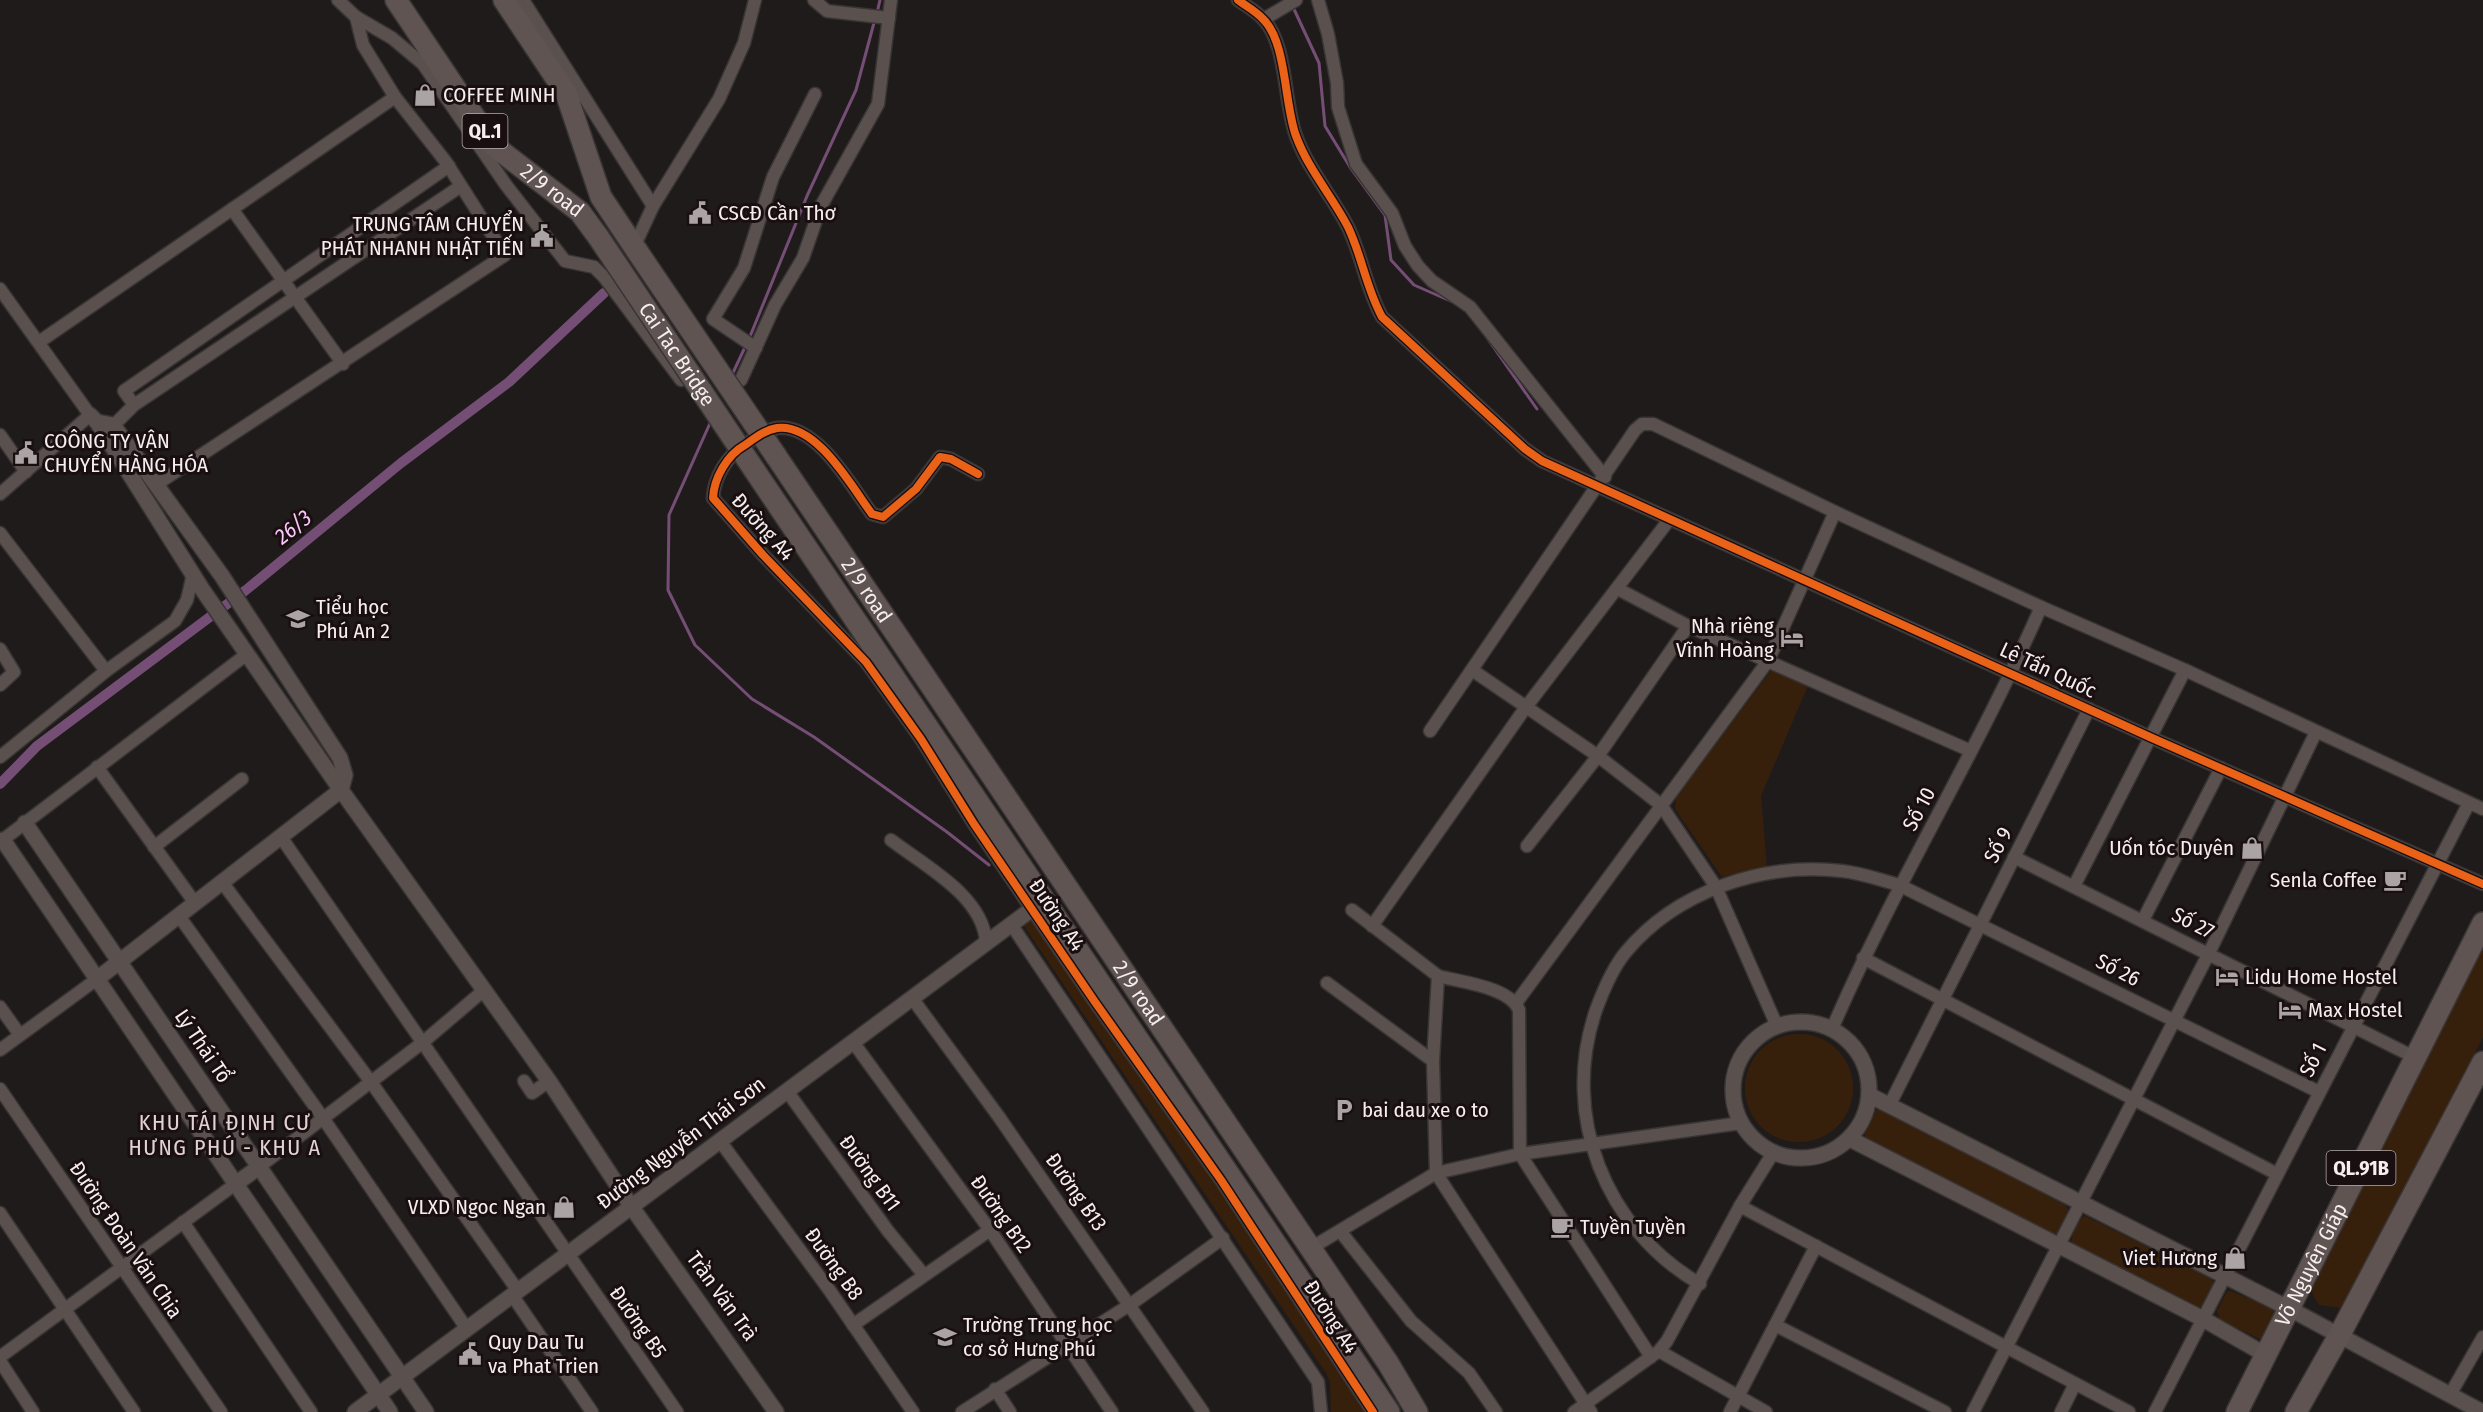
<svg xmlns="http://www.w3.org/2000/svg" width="2483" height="1412" font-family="'Fira Sans Condensed',sans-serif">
	<rect width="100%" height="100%" fill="#201b1b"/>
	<!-- green -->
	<g fill="#37200b">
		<polygon points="1775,669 1809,683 1761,796 1767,867 1722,877 1675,809 1676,797 1771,671"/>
		<polygon points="1035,917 1354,1390 1368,1412 1331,1412 1330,1381 1326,1373 1024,926 1025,921"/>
		<polygon points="2483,944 2483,1037 2342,1308 2319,1305 2310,1289"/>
		<circle cx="1799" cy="1088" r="54"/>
		<polygon points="1877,1110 1882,1110 2065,1205 2070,1212 2058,1233 2054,1235 1867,1142 1863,1130 1872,1113"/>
		<path d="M2085 1216 2211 1278 2215 1288 2204 1306 2195 1308 2073 1246C2069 1237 2077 1221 2085 1216Z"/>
		<polygon points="2230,1291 2271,1307 2277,1316 2262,1340 2220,1320 2217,1311 2227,1292"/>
	</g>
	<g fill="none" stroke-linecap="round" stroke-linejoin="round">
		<!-- stream -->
		<g stroke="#754e75" stroke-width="3">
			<polyline points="1293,7 1319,63 1325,126 1350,167 1385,215 1391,260 1414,285 1455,303"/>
			<polyline points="877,13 880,0"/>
			<polyline points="1485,335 1537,409"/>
			<polyline points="749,339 807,196 856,90 875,19"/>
			<polyline points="731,377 746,345"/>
			<polyline points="711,421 669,515 668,590 695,645 752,699 814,737 947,832 989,865"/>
		</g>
		<!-- canal -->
		<polyline stroke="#754e75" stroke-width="10" points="0,784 37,746 246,590 401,463 509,382 604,293"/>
		<!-- minor casing -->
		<g stroke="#393535" stroke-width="15">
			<g id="minor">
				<polyline points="338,0 356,17 392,38 423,64 506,185 565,261 594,267 604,277 681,380"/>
				<polyline points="523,0 653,206"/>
				<polyline points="814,0 827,11 889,18"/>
				<path d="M1238 0C1246 6 1256 11 1263 19 1287 42 1284 104 1296 136 1308 169 1332 196 1348 227 1362 256 1366 288 1382 317L1525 449 1542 461 2152 738 2483 884"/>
				<polyline points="1318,0 1328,34 1337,83 1338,107 1356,164 1392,213 1405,246 1418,266 1432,281 1470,307 1605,477"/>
				<polyline points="356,17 363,45 395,97"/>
				<polyline points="1264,19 1296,0"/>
				<polyline points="232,209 343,364"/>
				<polyline points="634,247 653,206 719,99 744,43 755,0"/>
				<polyline points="0,289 90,415 0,494"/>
				<polyline points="39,342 395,97 446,162 505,255 157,484"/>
				<polyline points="756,348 713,319 744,268 773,177 815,94"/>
				<polyline points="741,380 775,305 803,258 821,206 878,104 891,0"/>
				<polyline points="134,405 124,391 449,166"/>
				<polyline points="108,431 134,405 461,186"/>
				<polyline points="0,435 26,472"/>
				<path d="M978 474 951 459 940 457 916 489 883 517 872 514C851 486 817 423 777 428 765 430 755 438 745 445 727 455 714 478 713 498L763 555 866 662 921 739 974 824 1095 1002 1221 1180 1373 1412"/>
				<polyline points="0,533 106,671"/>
				<polyline points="1618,589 1688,626 1971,751"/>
				<polyline points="0,649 14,672 0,685"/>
				<polyline points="1472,670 1598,756 1661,805 1716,887 1777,1026"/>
				<polyline points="1430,731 1635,430 1642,424 1653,424 1835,512 2041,607 2185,670 2483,809"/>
				<polyline points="0,757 106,671 175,621 187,600 193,574"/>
				<polyline points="97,767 195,903"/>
				<polyline points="281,837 677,1412"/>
				<path d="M891 840C925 866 983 896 986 942"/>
				<polyline points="0,842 247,654"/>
				<polyline points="1527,846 1598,756 1688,626"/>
				<polyline points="154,847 242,779"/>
				<polyline points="2014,857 2416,1058"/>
				<polyline points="222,882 371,1082 518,1291"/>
				<polyline points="2074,886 2185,670"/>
				<polyline points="1352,910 1438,976"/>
				<polyline points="179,916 323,1118 467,1329"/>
				<polyline points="2143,920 2221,768"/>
				<polyline points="1011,924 1318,1382 1321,1412"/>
				<polyline points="1372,926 1526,707 1669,520"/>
				<polyline points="1863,958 2277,1174"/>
				<polyline points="1327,983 1433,1061"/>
				<polyline points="912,998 999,1117 1203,1412"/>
				<polyline points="1516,1003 1768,661 1835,512"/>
				<polyline points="0,1007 20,1035"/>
				<path d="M1832 1029C1894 885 1978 751 2041 607"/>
				<polyline points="853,1042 990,1230 1112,1412"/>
				<polyline points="0,1050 97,979"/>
				<polyline points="524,1081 532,1093 549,1081"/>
				<polyline points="0,1089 221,1412"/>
				<polyline points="787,1091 888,1231 924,1275"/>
				<polyline points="1889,1106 2089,709"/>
				<polyline points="720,1141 830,1291 913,1412"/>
				<polyline points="259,1167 422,1043 483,991"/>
				<polyline points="1740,1206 2129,1412"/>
				<polyline points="0,1213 134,1412"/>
				<polyline points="183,1222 311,1412"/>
				<polyline points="1340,1231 1411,1321 1469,1373 1496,1412"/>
				<polyline points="1311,1248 1436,1173 1520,1154 1741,1123"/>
				<path d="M1700 1284C1605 1229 1560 1115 1596 1010 1603 991 1612 969 1625 953 1676 891 1763 862 1842 871 1862 873 1880 880 1899 885L2319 1092"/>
				<polyline points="512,1295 592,1412"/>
				<polyline points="853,1325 990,1230"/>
				<polyline points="1775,1325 1945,1412"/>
				<polyline points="1659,1351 1766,1412"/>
				<polyline points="0,1357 234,1185"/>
				<polyline points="0,1361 33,1412"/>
				<polyline points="995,1389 1010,1412"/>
				<polyline points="2451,1393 2483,1337"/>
				<polyline points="962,1412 1131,1304 1223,1238"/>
				<polyline points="1574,1412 1659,1351 1667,1341 1740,1206 1773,1153"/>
				<path d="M1591 1412 1436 1173 1433 1061 1438 976C1460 982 1510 987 1519 1010L1520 1154 1651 1357"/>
				<polyline points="1730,1412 1816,1246"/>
				<polyline points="1973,1412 2209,953 2316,732"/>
				<polyline points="2061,1412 2075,1384"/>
				<polyline points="2155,1412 2469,803"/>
			</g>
		</g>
		<!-- tertiary casing -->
		<g stroke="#393535" stroke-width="18">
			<g id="tertiary">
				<polyline points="90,415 97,422 202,589 341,790 549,1081 631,1206 776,1412"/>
				<polyline points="97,422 113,425 222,576 340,758 345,775 341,790 97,979"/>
				<polyline points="25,823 426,1412"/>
				<polyline points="3,840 390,1412"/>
				<circle cx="1801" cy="1090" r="68"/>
				<polyline points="1869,1095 2290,1309 2482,1412"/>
				<polyline points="1850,1139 2203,1319 2266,1355"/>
				<polyline points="234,1185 259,1167"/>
				<polyline points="355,1412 1032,909"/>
			</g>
		</g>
		<!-- trunk casing -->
		<g stroke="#393535" stroke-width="24">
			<g id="trunk">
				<path id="s1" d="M396 0 494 146 580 212 599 238"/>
				<polyline points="504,0 566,93 601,197 637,251"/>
				<path id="s2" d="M776 456 1388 1363 1417 1412"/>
				<polyline points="755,471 1389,1412"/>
				<path id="s3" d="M2237 1412 2483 923"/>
				<polyline points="2296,1412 2340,1334 2483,1062"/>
			</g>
		</g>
		<!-- minor -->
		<use href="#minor" stroke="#5a514f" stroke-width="12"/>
		<!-- tertiary -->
		<use href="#tertiary" stroke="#5a514f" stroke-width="15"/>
		<!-- trunk -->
		<use href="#trunk" stroke="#605453" stroke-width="21"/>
		<!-- trunk-bridge casing -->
		<g stroke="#393535" stroke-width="24" stroke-linecap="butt">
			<g id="trunk-bridge">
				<path id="s4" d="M599 238 755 471"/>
				<polyline points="637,251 776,456"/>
			</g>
		</g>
		<!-- trunk-bridge -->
		<use href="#trunk-bridge" stroke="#605453" stroke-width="21"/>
		<!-- cycleway casing -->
		<g stroke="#1a0f10" stroke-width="11">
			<g id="cycleway">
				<path d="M1238 0C1246 6 1256 11 1263 19 1287 42 1284 104 1296 136 1308 169 1332 196 1348 227 1362 256 1366 288 1382 317L1525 449 1542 461 2152 738 2483 884"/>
				<path d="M978 474 951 459 940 457 916 489 883 517 872 514C851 486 817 423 777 428 765 430 755 438 745 445 727 455 714 478 713 498L763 555 866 662 921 739 974 824 1095 1002 1221 1180 1373 1412"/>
			</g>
		</g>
		<!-- cycleway -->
		<use href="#cycleway" stroke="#ea6118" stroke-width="8"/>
	</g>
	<!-- icons -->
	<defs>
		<g id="shop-bare" transform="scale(1.8)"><path d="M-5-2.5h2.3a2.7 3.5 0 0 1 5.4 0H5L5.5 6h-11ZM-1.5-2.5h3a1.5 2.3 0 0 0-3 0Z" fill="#aba4a4" stroke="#1a0f10" stroke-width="2.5" paint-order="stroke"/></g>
		<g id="civic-bare" transform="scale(1.8)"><path d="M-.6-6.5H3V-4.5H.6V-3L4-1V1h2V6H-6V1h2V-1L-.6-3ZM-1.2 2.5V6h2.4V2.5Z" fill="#aba4a4" stroke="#1a0f10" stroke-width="2.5" paint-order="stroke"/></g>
		<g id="school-bare" transform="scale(1.8)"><path d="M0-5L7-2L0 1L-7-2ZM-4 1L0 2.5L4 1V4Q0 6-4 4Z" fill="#aba4a4" stroke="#1a0f10" stroke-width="2.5" paint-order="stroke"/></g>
		<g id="hotel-bare" transform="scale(1.8)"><path d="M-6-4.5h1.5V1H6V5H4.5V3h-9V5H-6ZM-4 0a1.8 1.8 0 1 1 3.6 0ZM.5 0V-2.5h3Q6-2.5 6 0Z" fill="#aba4a4" stroke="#1a0f10" stroke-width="2.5" paint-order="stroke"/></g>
		<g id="cafe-bare" transform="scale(1.8)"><path d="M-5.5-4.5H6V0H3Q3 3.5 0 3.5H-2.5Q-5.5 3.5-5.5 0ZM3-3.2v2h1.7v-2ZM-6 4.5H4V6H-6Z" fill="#aba4a4" stroke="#1a0f10" stroke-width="2.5" paint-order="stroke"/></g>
		<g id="parking-bare" transform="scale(1.8)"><path d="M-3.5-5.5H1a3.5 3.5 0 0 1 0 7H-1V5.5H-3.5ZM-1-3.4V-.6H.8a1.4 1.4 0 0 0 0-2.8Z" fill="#aba4a4" stroke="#1a0f10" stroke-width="2.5" paint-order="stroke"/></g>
	</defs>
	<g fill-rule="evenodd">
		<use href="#shop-bare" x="425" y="95"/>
		<use href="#civic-bare" x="700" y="213"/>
		<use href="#civic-bare" x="542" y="236"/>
		<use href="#civic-bare" x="26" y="453"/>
		<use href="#school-bare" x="298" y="619"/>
		<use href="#hotel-bare" x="1792" y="638"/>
		<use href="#shop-bare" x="2252" y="848"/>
		<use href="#cafe-bare" x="2395" y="880"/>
		<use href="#hotel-bare" x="2227" y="977"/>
		<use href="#hotel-bare" x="2290" y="1010"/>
		<use href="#parking-bare" x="1344" y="1110"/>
		<use href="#shop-bare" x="564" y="1207"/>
		<use href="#cafe-bare" x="1562" y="1227"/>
		<use href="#shop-bare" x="2235" y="1258"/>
		<use href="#school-bare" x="945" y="1337"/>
		<use href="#civic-bare" x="470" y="1354"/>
	</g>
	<g text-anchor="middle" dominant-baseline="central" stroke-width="6" stroke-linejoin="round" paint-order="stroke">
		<!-- shield labels -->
		<g fill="#1a0f10" stroke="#b4abab" stroke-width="1.5">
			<rect x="462.5" y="114" width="45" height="34" rx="4.5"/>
			<rect x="2326.5" y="1151" width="69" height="34" rx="4.5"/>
		</g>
		<g font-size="20" font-weight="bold" fill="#f6eeee">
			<text x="485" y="131">QL.1</text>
			<text x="2361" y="1168">QL.91B</text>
		</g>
		<!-- poi labels -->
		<g font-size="21" fill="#f6eeee" stroke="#1a0f10" text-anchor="start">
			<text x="443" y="95">COFFEE MINH</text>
			<text x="718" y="213">CSCĐ Cần Thơ</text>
			<text x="524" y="224" text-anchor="end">TRUNG TÂM CHUYỂN<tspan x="524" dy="24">PHÁT NHANH NHẬT TIẾN</tspan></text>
			<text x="44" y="441">COÔNG TY VẬN<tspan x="44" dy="24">CHUYỂN HÀNG HÓA</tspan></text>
			<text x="316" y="607">Tiểu học<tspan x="316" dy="24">Phú An 2</tspan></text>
			<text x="1774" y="626" text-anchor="end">Nhà riêng<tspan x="1774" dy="24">Vĩnh Hoàng</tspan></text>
			<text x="2234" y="848" text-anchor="end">Uốn tóc Duyên</text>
			<text x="2377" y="880" text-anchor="end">Senla Coffee</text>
			<text x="2245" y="977">Lidu Home Hostel</text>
			<text x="2308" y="1010">Max Hostel</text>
			<text x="1362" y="1110">bai dau xe o to</text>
			<text x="546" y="1207" text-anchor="end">VLXD Ngoc Ngan</text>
			<text x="1580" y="1227">Tuyền Tuyền</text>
			<text x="2217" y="1258" text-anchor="end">Viet Hương</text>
			<text x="963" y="1325">Trường Trung học<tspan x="963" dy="24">cơ sở Hưng Phú</tspan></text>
			<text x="488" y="1342">Quy Dau Tu<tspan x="488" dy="24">va Phat Trien</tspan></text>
		</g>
		<!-- street labels -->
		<g font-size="21" fill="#f6eeee" stroke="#1a0f10">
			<text stroke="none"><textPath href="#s1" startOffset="249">2/9 road</textPath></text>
			<text stroke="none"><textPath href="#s4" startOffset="140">Cai Tac Bridge</textPath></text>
			<text transform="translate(763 527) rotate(48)">Đường A4</text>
			<text stroke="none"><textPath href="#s2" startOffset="162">2/9 road</textPath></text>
			<text transform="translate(2048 670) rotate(25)">Lê Tấn Quốc</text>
			<text transform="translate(1919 809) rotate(-62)">Số 10</text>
			<text transform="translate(1998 845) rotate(-63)">Số 9</text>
			<text transform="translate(1057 915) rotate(56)">Đường A4</text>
			<text transform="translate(2193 923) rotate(27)">Số 27</text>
			<text transform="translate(2118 970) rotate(27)">Số 26</text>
			<text stroke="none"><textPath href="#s2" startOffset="648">2/9 road</textPath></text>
			<text transform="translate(203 1046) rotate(56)">Lý Thái Tổ</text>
			<text transform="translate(2313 1060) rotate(-63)">Số 1</text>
			<text transform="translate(681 1143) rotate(-37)">Đường Nguyễn Thái Sơn</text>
			<text transform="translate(870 1173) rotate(54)">Đường B11</text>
			<text transform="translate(1076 1192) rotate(55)">Đường B13</text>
			<text transform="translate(1001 1214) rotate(55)">Đường B12</text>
			<text transform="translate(126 1240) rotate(56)">Đường Đoàn Văn Chia</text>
			<text transform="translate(834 1264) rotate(54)">Đường B8</text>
			<text stroke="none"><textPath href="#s3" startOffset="165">Võ Nguyên Giáp</textPath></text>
			<text transform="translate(722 1296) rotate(54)">Trần Văn Trà</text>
			<text transform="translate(1331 1317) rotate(57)">Đường A4</text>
			<text transform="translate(638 1322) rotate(55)">Đường B5</text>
		</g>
		<!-- water labels -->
		<g font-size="22" font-style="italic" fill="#fbc7fd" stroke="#1a0f10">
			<text transform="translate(293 527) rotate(-39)">26/3</text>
		</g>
		<!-- neighbourhood labels -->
		<g font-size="22" letter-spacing="1.5" fill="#e2d2d3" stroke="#1a0f10">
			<text x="225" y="1122">KHU TÁI ĐỊNH CƯ<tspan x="225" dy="25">HƯNG PHÚ - KHU A</tspan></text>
		</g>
	</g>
</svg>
